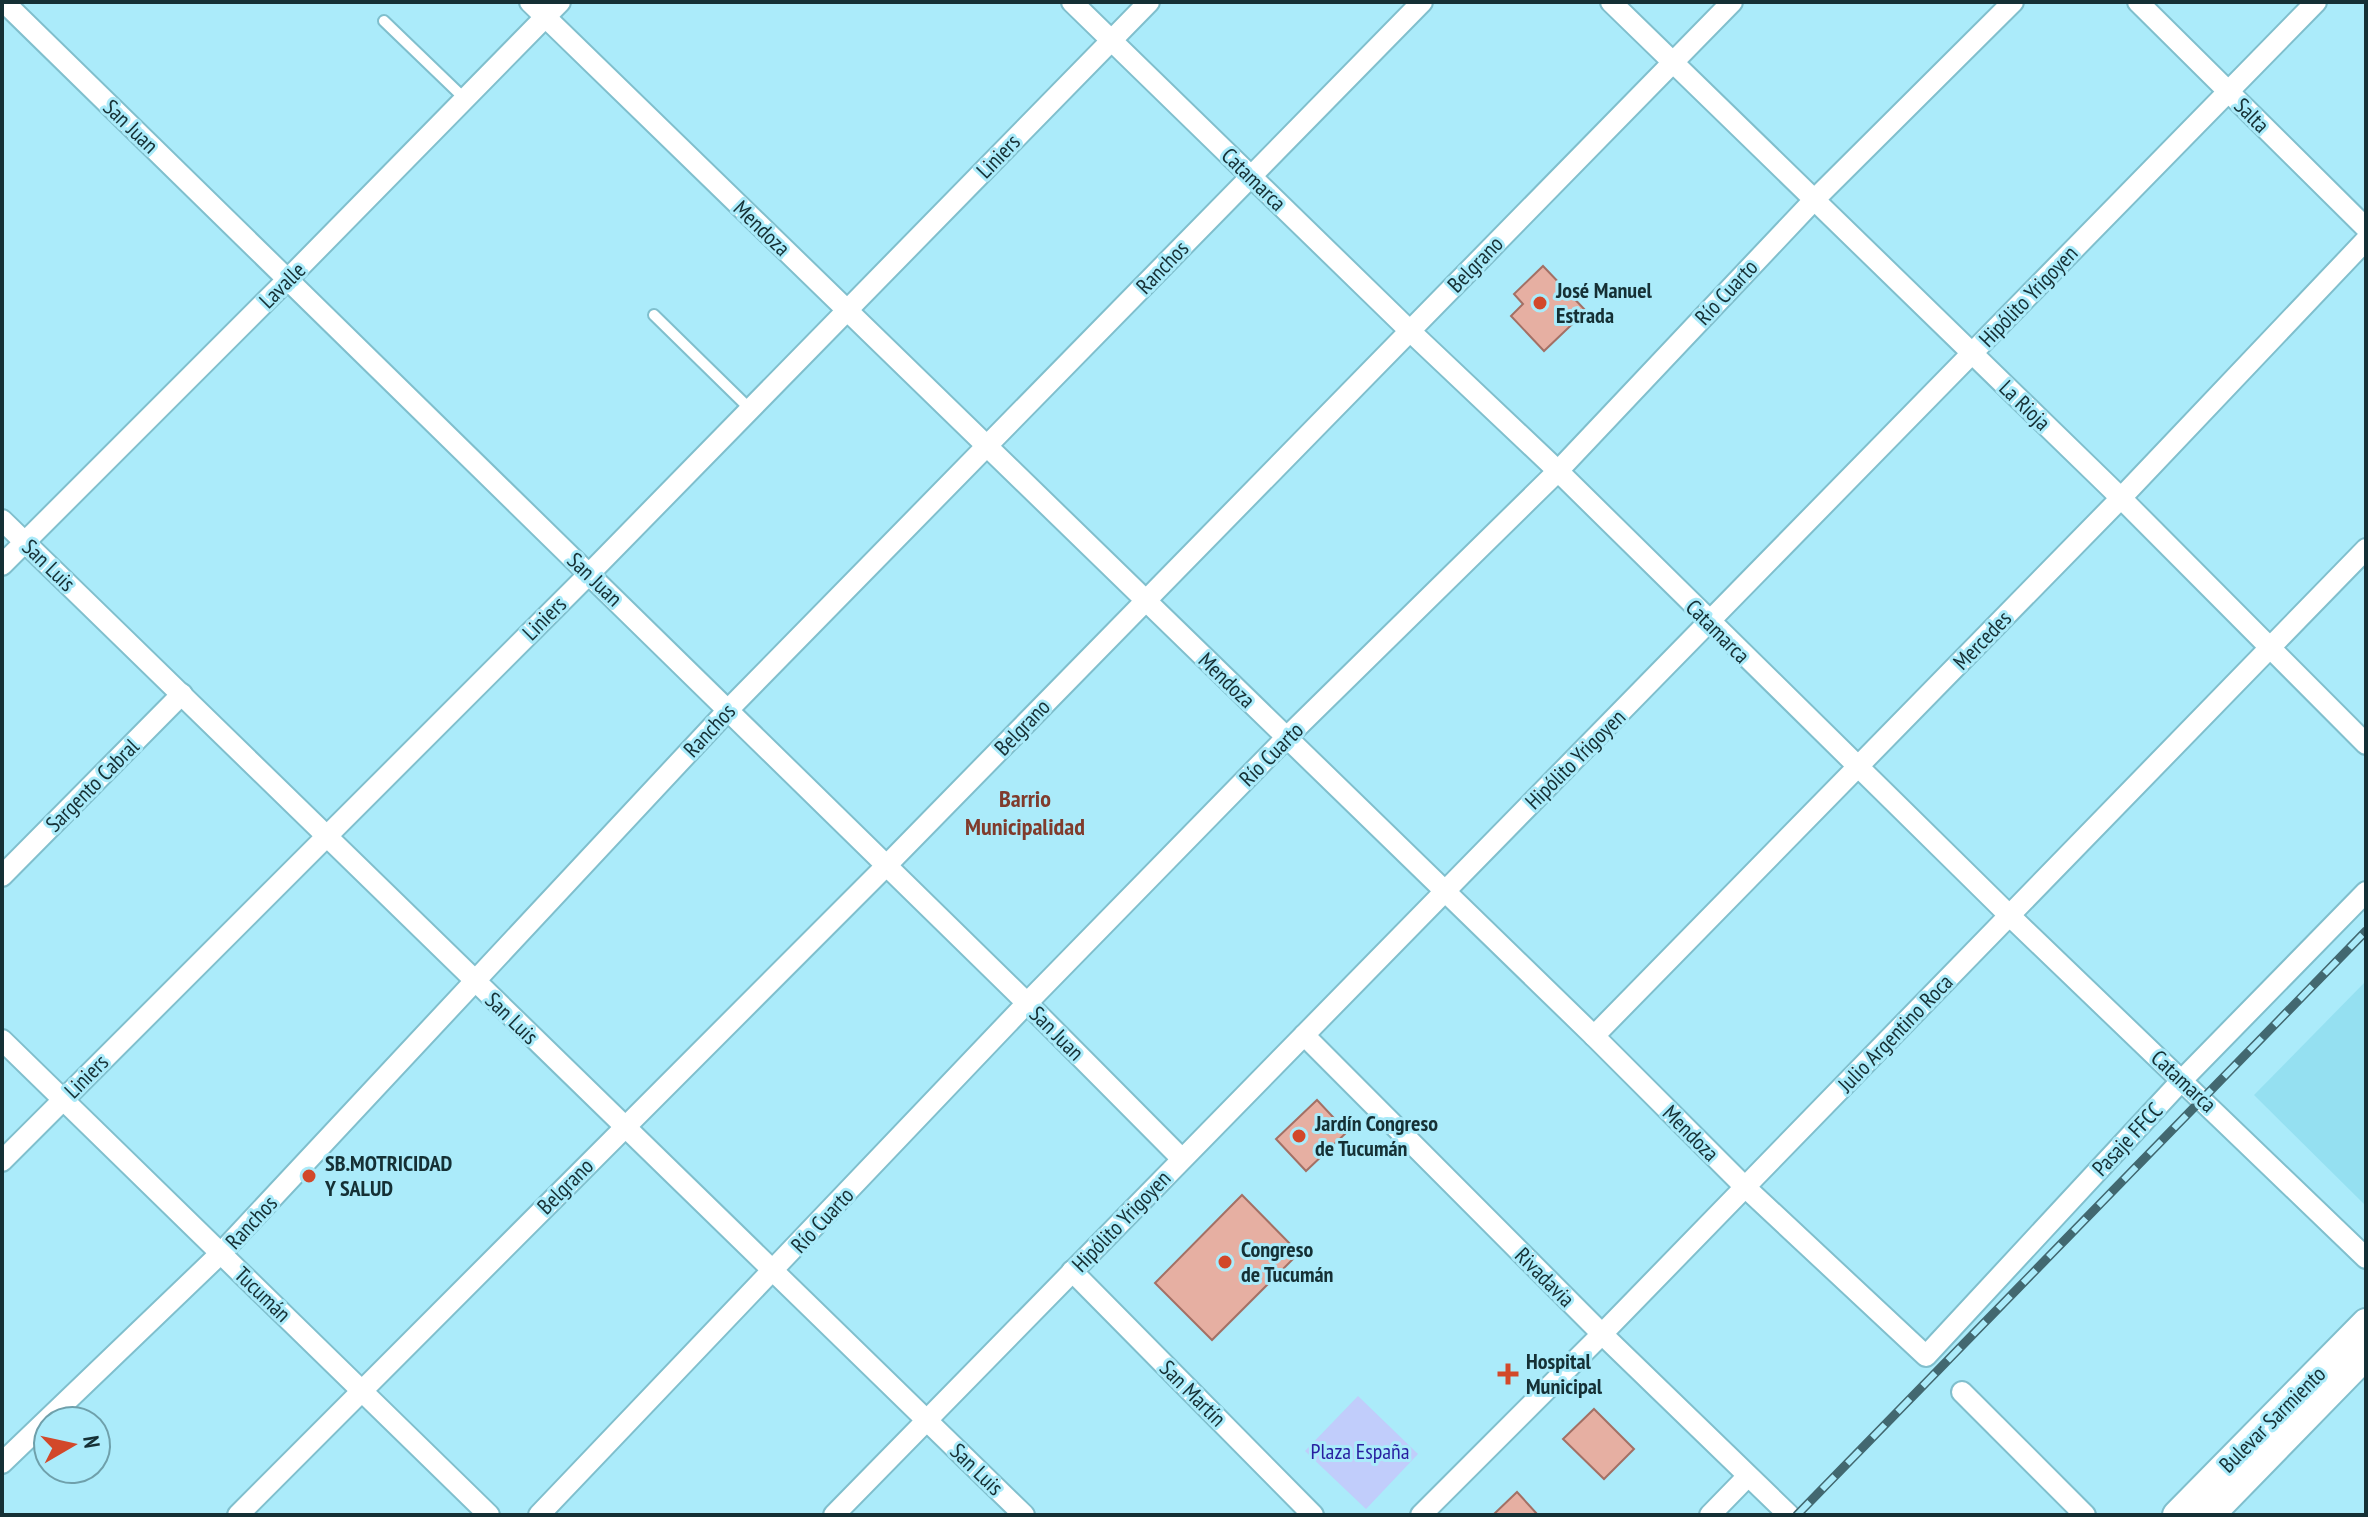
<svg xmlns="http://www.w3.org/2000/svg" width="2368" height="1517" font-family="'PT Sans Narrow',sans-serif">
	<rect width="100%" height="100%" fill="#abebfa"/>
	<!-- built -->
	<polygon fill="#95e0f1" points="2366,981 2366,1206 2254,1095"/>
	<!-- green -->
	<polygon fill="#c1cdfb" points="1358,1396 1418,1454 1366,1509 1305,1451"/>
	<!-- building -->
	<g fill="#e6afa2" stroke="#a37065" stroke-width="2">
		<polygon points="1543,266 1586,311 1544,351 1511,316 1523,304 1514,294"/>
		<polygon points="1317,1100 1347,1132 1306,1171 1276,1139"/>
		<polygon points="1242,1195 1299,1253 1212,1340 1155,1283"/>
		<polygon points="1594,1409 1634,1449 1604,1479 1563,1439"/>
		<polygon points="1517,1492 1538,1515 1493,1515"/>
	</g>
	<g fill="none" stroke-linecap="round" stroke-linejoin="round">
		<!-- lane casing -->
		<g stroke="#80bfcd" stroke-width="14">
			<g id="lane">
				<polyline points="384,21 465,99"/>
				<polyline points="654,315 750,409"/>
			</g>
		</g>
		<!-- street casing -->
		<g stroke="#80bfcd" stroke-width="24">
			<g id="street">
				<polyline points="4,2 1027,1003 1182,1159"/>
				<polyline points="530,2 1594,1036 1744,1186 1926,1356 2182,1080 2366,892"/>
				<polyline points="1072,2 1410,331 1558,471 2010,916 2366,1258"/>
				<polyline points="1611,2 2121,498 2366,744"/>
				<polyline points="2138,2 2366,228"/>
				<polyline points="2,520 1024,1515"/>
				<polyline points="2,565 288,279 560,2"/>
				<polyline points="2,876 182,694"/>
				<polyline points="1304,1035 1602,1334 1789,1515"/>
				<polyline points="1594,1036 2121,498 2366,240"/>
				<polyline points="2,1040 489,1515"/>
				<polyline points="2,1161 589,574 1149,2"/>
				<polyline points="1072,1271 1313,1515"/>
				<polyline points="1962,1392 2085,1515"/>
				<polyline points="2,1463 221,1253 728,710 1422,2"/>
				<polyline points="238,1515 887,865 1732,2"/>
				<polyline points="539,1515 1027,1003 1286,738 1558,471 1814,200 2013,2"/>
				<polyline points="834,1515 2316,2"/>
				<polyline points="1421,1515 1602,1334 2366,549"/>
				<polyline points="1710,1515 1747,1477"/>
			</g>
		</g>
		<!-- secondary casing -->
		<g stroke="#80bfcd" stroke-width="32">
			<g id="secondary">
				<polyline points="2177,1515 2366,1323"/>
				<polyline points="2210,1515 2366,1355"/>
			</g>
		</g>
		<!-- lane -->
		<use href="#lane" stroke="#fff" stroke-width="10"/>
		<!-- street -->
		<use href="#street" stroke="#fff" stroke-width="20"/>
		<!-- secondary -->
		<use href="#secondary" stroke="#fff" stroke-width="28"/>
		<!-- rail casing -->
		<g stroke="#426870" stroke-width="9">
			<polyline id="rail" points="1797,1515 2366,931"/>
		</g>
		<!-- rail -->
		<use href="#rail" stroke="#abebfa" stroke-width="6" stroke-dasharray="18" stroke-linecap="butt"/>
	</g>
	<!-- markers -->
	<g fill="#d2482a" stroke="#abebfa" stroke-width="3">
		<circle cx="1540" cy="303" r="8"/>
		<circle cx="1299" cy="1136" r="8"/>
		<circle cx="309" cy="1176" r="8"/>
		<circle cx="1225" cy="1262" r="8"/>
		<path d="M1504 1362h8v8h8v8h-8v8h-8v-8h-8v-8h8z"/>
	</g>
	<g text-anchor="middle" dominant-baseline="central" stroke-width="6" stroke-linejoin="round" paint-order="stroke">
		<!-- street labels -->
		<g font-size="22" fill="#153035" stroke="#abebfa">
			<text transform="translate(2252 115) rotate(45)">Salta</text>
			<text transform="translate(131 126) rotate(44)">San Juan</text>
			<text transform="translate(998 156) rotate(-46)">Liniers</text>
			<text transform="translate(1254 179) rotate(44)">Catamarca</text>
			<text transform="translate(762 228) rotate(44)">Mendoza</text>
			<text transform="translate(1475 264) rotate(-46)">Belgrano</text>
			<text transform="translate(1162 267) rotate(-46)">Ranchos</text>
			<text transform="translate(282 285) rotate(-45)">Lavalle</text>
			<text transform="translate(1726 292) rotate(-47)">Río Cuarto</text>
			<text transform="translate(2028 296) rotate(-46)">Hipólito Yrigoyen</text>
			<text transform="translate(2025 405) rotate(44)">La Rioja</text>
			<text transform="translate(49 565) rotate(44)">San Luis</text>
			<text transform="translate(595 579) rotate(44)">San Juan</text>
			<text transform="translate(544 618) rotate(-45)">Liniers</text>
			<text transform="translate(1718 631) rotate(45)">Catamarca</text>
			<text transform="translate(1982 640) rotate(-46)">Mercedes</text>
			<text transform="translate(1227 680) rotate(44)">Mendoza</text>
			<text transform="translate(1022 727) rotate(-46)">Belgrano</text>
			<text transform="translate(709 730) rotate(-47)">Ranchos</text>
			<text transform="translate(1271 754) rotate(-45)">Río Cuarto</text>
			<text transform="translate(1575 759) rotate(-45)">Hipólito Yrigoyen</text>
			<text transform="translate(92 785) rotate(-45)">Sargento Cabral</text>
			<text transform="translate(512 1018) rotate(44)">San Luis</text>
			<text transform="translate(1057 1033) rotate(45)">San Juan</text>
			<text transform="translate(1895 1033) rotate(-46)">Julio Argentino Roca</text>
			<text transform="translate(86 1076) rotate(-45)">Liniers</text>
			<text transform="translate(2184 1081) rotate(43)">Catamarca</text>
			<text transform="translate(1691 1133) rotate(45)">Mendoza</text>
			<text transform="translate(2127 1139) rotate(-47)">Pasaje FFCC</text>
			<text transform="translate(565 1186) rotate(-45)">Belgrano</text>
			<text transform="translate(822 1220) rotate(-47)">Río Cuarto</text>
			<text transform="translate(1121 1221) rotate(-46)">Hipólito Yrigoyen</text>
			<text transform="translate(251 1222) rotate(-47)">Ranchos</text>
			<text transform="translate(1545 1277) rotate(45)">Rivadavia</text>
			<text transform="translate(263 1294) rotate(44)">Tucumán</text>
			<text transform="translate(1193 1393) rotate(45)">San Martín</text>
			<text transform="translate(2272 1419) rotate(-45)">Bulevar Sarmiento</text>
			<text transform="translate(977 1469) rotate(44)">San Luis</text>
		</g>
		<!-- poi labels -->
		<g font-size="22" font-weight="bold" fill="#153035" stroke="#abebfa" text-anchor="start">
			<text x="1556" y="290">José Manuel<tspan x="1556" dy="25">Estrada</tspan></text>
			<text x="1315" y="1123">Jardín Congreso<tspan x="1315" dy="25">de Tucumán</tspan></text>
			<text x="325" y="1163">SB.MOTRICIDAD<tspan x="325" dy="25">Y SALUD</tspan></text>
			<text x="1241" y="1249">Congreso<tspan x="1241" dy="25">de Tucumán</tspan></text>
			<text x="1526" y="1361">Hospital<tspan x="1526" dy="25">Municipal</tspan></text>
		</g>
		<!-- park labels -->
		<g font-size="22" fill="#271ea0" stroke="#abebfa">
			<text x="1360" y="1451">Plaza España</text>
		</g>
		<!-- neighbourhood labels -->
		<g font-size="24" font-weight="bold" fill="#803b2c" stroke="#abebfa">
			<text x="1025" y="798">Barrio<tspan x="1025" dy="28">Municipalidad</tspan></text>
		</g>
	</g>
	<!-- border -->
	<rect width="2368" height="1517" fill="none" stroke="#153035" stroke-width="8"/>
	<!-- north arrow -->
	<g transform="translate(72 1445) rotate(81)"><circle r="38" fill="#abebfa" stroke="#6fa0ab" stroke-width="2"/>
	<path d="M0-6L14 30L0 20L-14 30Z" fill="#d2482a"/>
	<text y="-12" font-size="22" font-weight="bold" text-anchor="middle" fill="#153035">N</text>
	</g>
</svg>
